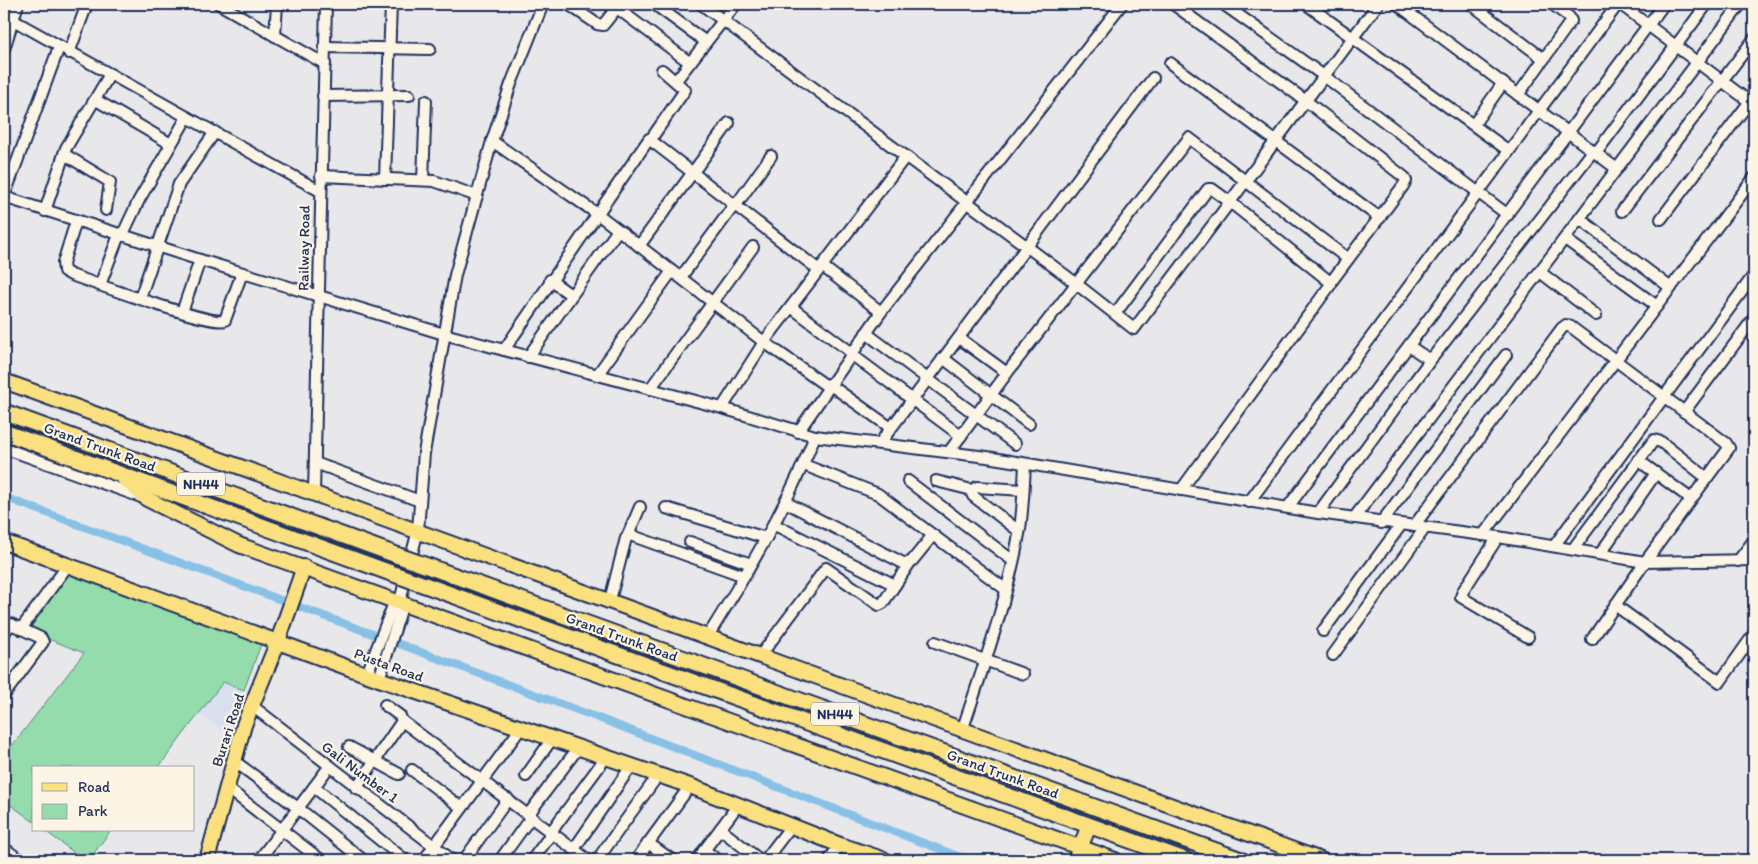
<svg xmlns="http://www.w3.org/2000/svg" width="1758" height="864" font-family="Itim,sans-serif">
	<rect width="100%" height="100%" fill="#e8e8eb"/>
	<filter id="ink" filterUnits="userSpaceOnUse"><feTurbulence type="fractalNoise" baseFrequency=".02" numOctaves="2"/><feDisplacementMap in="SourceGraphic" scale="10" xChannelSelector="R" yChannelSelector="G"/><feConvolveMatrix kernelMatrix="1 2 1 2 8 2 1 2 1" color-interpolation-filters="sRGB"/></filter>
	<g filter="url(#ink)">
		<!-- built -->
		<polygon fill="#dadff0" points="223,681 244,690 231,737 199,713"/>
		<!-- green -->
		<g fill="#94dcab" stroke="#588684">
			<polygon points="68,574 263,639 244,690 223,682 158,768 34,768 34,822 4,800 4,756 84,653 23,629"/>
			<polygon points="44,830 111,830 89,860 84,860"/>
		</g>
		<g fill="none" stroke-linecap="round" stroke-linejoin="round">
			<!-- canal -->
			<polyline stroke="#88c1e6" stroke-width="8" points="4,497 593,716 968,860"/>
			<!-- minor casing -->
			<g stroke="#1b2f5e" stroke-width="14">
				<g id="minor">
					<polyline points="219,4 325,64"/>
					<polyline points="568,4 597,24 603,25 620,4"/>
					<polyline points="654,4 706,42"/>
					<polyline points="701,4 1065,275 1134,329 1230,202 1212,189 1208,189 1115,314"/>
					<polyline points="1173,4 1306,101 1404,177 1406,181 1403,186 1331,282"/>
					<polyline points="1223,4 1324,76 1508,215"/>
					<polyline points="1306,4 1509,151"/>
					<polyline points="1397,4 1617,169"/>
					<polyline points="1471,4 1544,59"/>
					<polyline points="1620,4 1754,105"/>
					<polyline points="617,8 689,62"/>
					<polyline points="4,15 320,191"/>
					<polyline points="275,36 277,4"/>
					<polyline points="324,47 430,49"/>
					<polyline points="4,49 18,4"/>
					<polyline points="69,53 87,4"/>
					<polyline points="1170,63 1380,218"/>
					<polyline points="678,78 736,4"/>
					<polyline points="1518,95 1571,21 1569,17 1552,4"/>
					<polyline points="323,96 409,95"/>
					<polyline points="96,100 171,144"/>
					<polyline points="1474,124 1503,83"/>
					<polyline points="651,139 685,90 662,70"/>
					<polyline points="492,141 599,215 764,342 722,408"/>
					<polyline points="1596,153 1707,4"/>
					<polyline points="64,154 110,182 106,210"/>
					<polyline points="321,176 434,181 477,196"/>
					<polyline points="385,179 391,4"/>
					<polyline points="423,180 426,101"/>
					<polyline points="4,197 200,260 444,334 722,408 815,436 987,457 1318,513 1498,537 1645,562 1754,560"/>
					<polyline points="4,197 59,47"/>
					<polyline points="736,205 771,156"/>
					<polyline points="45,211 66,148 110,74"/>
					<polyline points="1622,211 1754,39"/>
					<polyline points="1580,219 1671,288"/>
					<polyline points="1661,219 1754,96"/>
					<path d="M76 221 63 263 64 271 71 275C91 282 214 327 225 320L242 273"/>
					<polyline points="122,236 139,200 187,117"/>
					<polyline points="1565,239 1657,306"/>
					<polyline points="639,246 729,123"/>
					<polyline points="822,266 881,312"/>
					<polyline points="1540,272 1596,315"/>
					<polyline points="681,277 735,204"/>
					<polyline points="550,280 571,295"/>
					<polyline points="100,285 119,235"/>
					<polyline points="140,298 179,184 215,132"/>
					<polyline points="791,307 852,353"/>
					<polyline points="182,312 200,260"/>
					<polyline points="866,333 1015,444"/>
					<polyline points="959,338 1007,373"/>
					<polyline points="1409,346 1427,358 1433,357 1593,151"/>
					<polyline points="504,350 649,139 819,270"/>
					<polyline points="851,354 961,436"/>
					<polyline points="528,357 618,230"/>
					<polyline points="943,358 1029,424"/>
					<polyline points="597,375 672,271"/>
					<polyline points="829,384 891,428"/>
					<polyline points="828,387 764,342 906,156"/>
					<polyline points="650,389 753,247"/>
					<polyline points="1684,412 1754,318"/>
					<polyline points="798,432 881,312 1122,4"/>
					<polyline points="880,443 1153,78"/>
					<polyline points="4,448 141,497"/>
					<polyline points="949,452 1007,373 1189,138 1348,259"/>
					<polyline points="1638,460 1691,499"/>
					<polyline points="315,463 420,501"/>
					<polyline points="804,465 878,494 1005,589"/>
					<polyline points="908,481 1012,560"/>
					<polyline points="936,481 972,490"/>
					<polyline points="1181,490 1331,284 1329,281 1230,202 1378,4"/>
					<polyline points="314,493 326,4"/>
					<polyline points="785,502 905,564 912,561 933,535"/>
					<polyline points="1249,502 1618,4"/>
					<polyline points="1288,507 1664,4"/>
					<polyline points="666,508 766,538"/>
					<polyline points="1318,513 1431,359"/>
					<polyline points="1354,518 1741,4"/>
					<polyline points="1381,523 1506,355"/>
					<polyline points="773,524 895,585"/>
					<polyline points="1414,526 1562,328 1566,325 1571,327 1726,443 1729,448 1645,562 1592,639"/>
					<polyline points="1019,531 973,496 971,491 977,487 1023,490"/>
					<polyline points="628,535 640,507"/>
					<polyline points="1483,535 1754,178"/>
					<polyline points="1498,537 1463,591 1461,597 1528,637"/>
					<polyline points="690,542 751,564"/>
					<polyline points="1554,546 1754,275"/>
					<polyline points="1573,549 1654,440 1661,442 1707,478"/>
					<polyline points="1600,554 1656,473"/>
					<polyline points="1738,561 1754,540"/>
					<polyline points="610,600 626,538 630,535 744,576"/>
					<polyline points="1615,605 1720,682 1754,634"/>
					<polyline points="21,629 68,565"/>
					<polyline points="1323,631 1401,525"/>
					<polyline points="4,633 11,624 41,638 43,642 4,695"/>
					<path d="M708 636C748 572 787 506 815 436"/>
					<polyline points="935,642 1023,674"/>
					<polyline points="1333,655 1425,528"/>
					<polyline points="760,656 826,568 879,605 883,603 909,564"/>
					<polyline points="367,674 392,608 399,605"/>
					<polyline points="379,679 401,610 399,605 418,530 424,453 455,275 492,141 511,84 543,4"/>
					<polyline points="251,705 452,860"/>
					<polyline points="402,721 588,860"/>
					<path d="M962 731C984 665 1008 597 1020 529 1023 507 1024 485 1025 464"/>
					<polyline points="349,747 399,774"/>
					<polyline points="234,761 298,808 363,860"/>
					<polyline points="412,770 462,808"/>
					<polyline points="526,776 552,739"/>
					<polyline points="314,787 405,860"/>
					<polyline points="227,788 321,860"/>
					<polyline points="356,788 402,721 400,716 385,705"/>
					<polyline points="528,815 578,748"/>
					<polyline points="720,829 760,860"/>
					<polyline points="551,832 606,757"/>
					<polyline points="648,843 672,860"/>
					<polyline points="4,848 20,860"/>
					<polyline points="574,849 632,765"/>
					<polyline points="704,850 718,860"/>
					<polyline points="259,860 329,767"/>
					<polyline points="424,860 521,728"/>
					<polyline points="464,860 508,799"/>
					<polyline points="500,860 531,817"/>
					<polyline points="532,860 552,833"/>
					<polyline points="597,860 659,774"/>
					<polyline points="636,860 690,786"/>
					<polyline points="697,860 738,805"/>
					<polyline points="765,860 791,826"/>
					<polyline points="829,860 840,845"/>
				</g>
			</g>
			<!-- major casing -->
			<g stroke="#1b2f5e" stroke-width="18">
				<g id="major">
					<polyline points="4,381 1321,860"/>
					<polyline points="120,475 147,499 239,545 1115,860"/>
					<polyline points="4,542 379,679 690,786 840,845 885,860"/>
					<polyline points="207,860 244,725 278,641 304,567"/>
					<polyline points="1075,860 1089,826"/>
				</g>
			</g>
			<!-- highway casing -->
			<g stroke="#1b2f5e" stroke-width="19">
				<g id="highway">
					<polyline points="4,412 399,556"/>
					<polyline points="4,432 391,573"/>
					<polyline points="430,567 1241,860"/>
					<polyline points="425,585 1185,860"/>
				</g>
			</g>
			<!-- minor -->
			<use href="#minor" stroke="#fcf5e5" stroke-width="10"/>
			<!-- major -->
			<use href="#major" stroke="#fbe080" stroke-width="14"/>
			<!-- highway -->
			<use href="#highway" stroke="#fbe080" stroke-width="15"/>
			<!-- highway-bridge casing -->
			<g stroke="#1b2f5e" stroke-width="19" stroke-linecap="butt">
				<g id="highway-bridge">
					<polyline points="399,556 430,567"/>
					<polyline points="391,573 425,585"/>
				</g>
			</g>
			<!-- highway-bridge -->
			<use href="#highway-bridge" stroke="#fbe080" stroke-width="15"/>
		</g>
	</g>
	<g text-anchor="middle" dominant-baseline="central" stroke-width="4.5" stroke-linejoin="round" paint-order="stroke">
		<!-- shield labels -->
		<g fill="#fcf5e5" stroke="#5e6a86" stroke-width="1">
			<rect x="177" y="472.5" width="48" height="23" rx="4"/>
			<rect x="811" y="702.5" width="48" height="23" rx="4"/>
		</g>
		<g font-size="14" font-weight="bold" fill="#1b2f5e">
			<text x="201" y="484">NH44</text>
			<text x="835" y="714">NH44</text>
		</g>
		<!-- street labels -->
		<g font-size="15" fill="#1b2f5e" stroke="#fcf5e5">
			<text transform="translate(304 248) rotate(-89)">Railway Road</text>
			<text transform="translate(100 447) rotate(20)">Grand Trunk Road</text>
			<text transform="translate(622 637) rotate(20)">Grand Trunk Road</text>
			<text transform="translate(389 665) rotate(20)">Pusta Road</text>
			<text transform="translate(228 730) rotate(-72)">Burari Road</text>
			<text transform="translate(360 772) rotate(37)">Gali Number 1</text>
			<text transform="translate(1003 774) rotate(20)">Grand Trunk Road</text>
		</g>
	</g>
	<!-- margin -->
	<rect width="1758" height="864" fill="none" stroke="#fcf5e5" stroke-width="20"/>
	<rect x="10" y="10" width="1738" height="844" fill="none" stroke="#1b2f5e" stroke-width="2" filter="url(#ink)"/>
	<!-- legend -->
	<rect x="32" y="766" width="162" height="65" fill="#fcf5e5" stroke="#a2a6af"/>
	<rect x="42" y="783" width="25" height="8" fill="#fbe080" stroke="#a2a6af"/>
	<text x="78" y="792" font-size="15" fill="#1b2f5e">Road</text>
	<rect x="42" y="804" width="25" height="15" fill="#94dcab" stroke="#a2a6af"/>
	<text x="78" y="816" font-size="15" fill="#1b2f5e">Park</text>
</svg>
